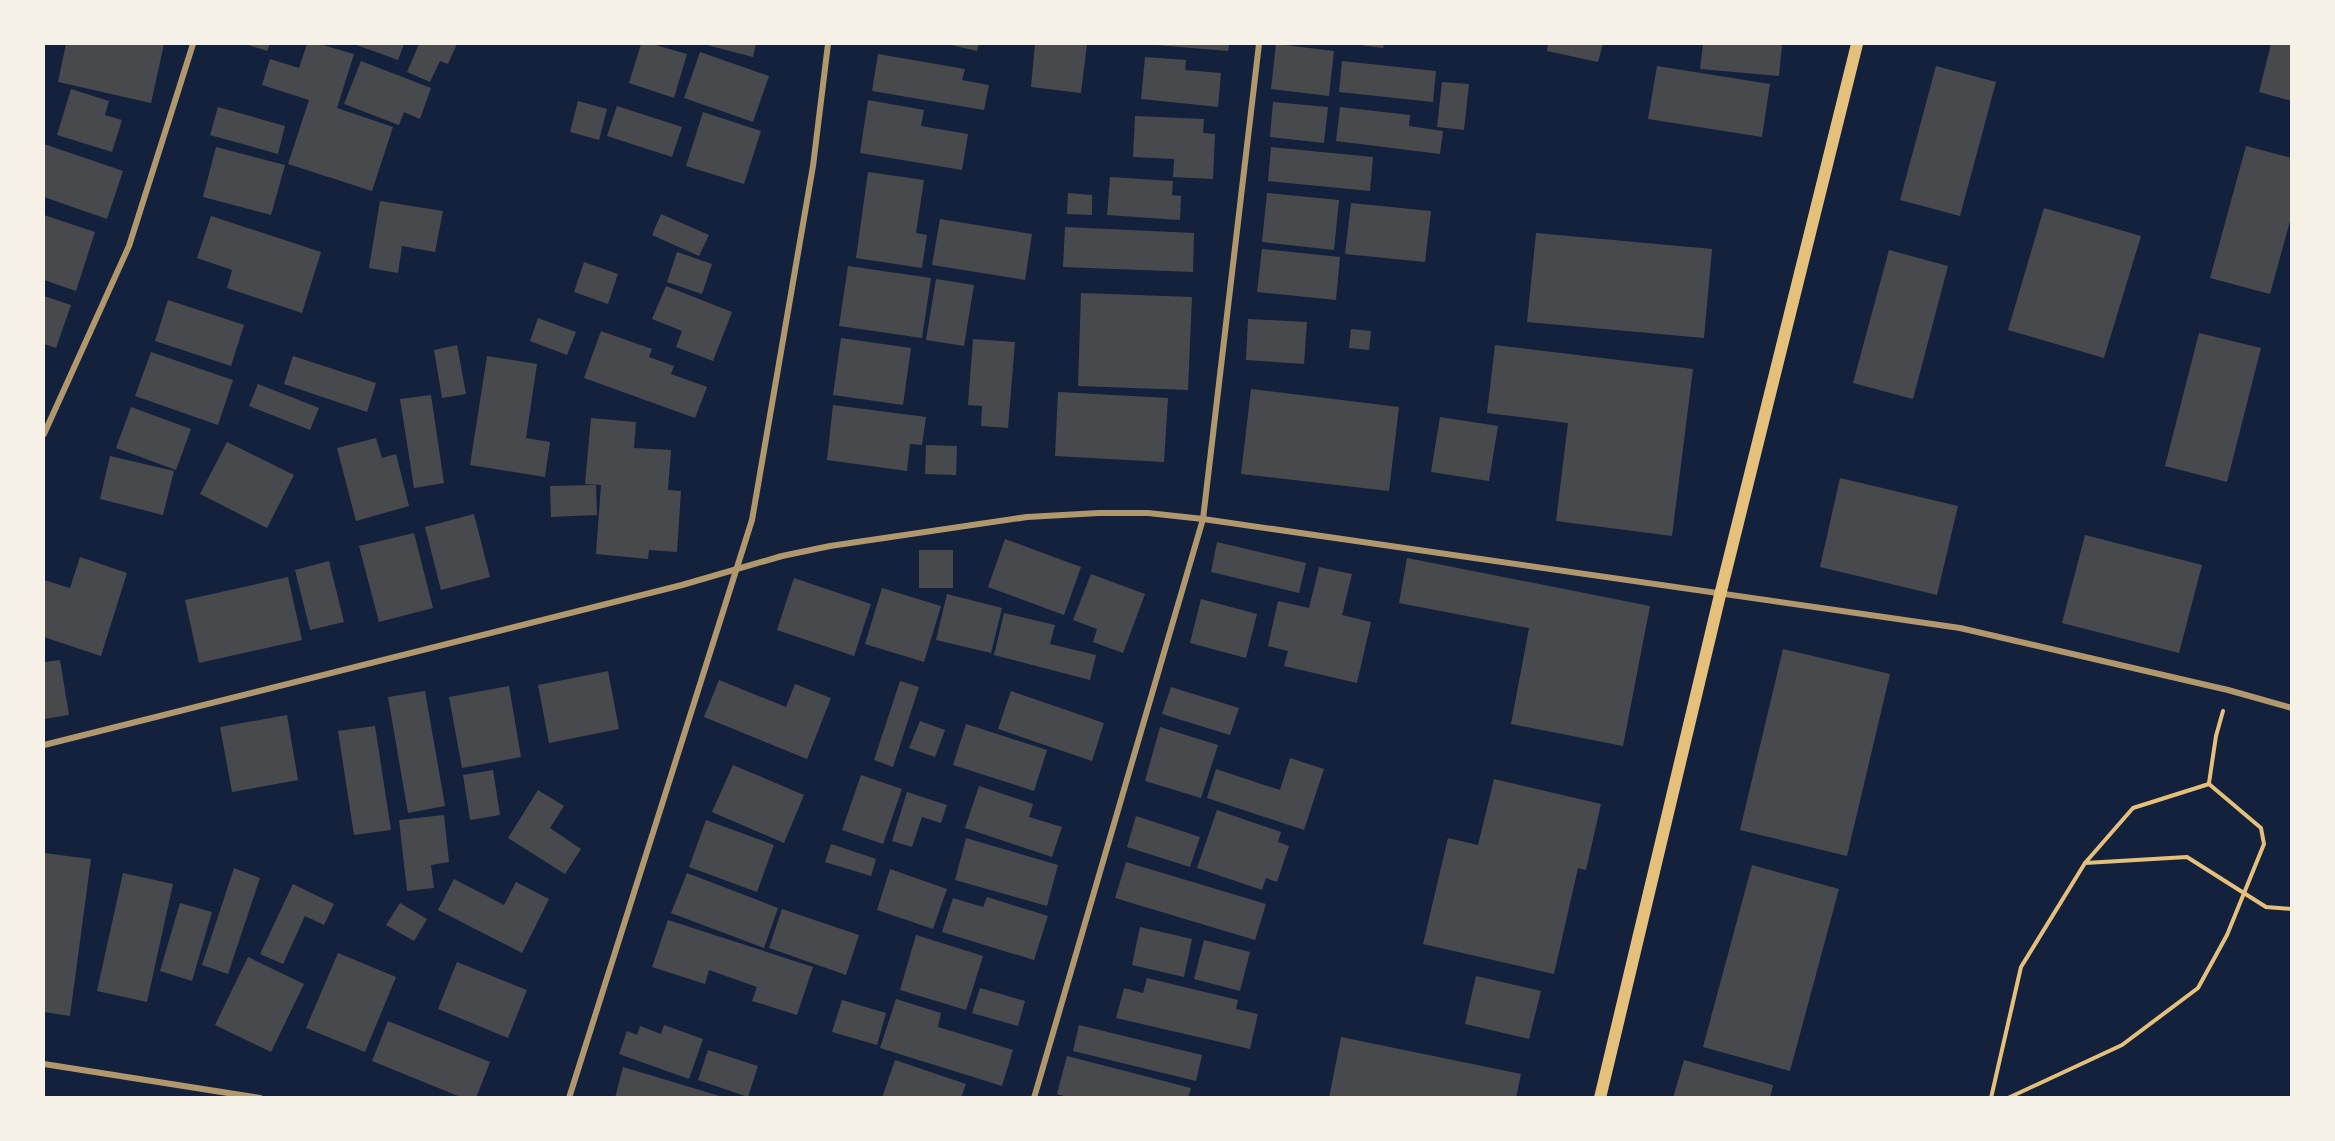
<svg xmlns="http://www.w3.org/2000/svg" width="2335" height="1141" font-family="Roboto,sans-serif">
	<rect width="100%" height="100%" fill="#14213d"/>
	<!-- building -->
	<g fill="#48494c">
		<polygon points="66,44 164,44 151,103 58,82"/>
		<polygon points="245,44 270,44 267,51"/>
		<polygon points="307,44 319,44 354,54 337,108 393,127 372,191 288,164 309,100 262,85 270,59 299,68"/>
		<polygon points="354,44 404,44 398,60"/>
		<polygon points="419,44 457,44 448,64 440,61 430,82 407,72"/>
		<polygon points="641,44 652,44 687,54 674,98 629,83"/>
		<polygon points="703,44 756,44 753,57"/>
		<polygon points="947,44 979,44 977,51"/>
		<polygon points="1035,44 1087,44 1081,93 1031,87"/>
		<polygon points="1156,44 1229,44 1228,51 1156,45"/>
		<polygon points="1276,44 1334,51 1329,96 1271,89"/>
		<polygon points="1353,44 1384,44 1383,48"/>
		<polygon points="1548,44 1603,44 1598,62 1547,51"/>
		<polygon points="1703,44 1782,44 1779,76 1700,69"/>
		<polygon points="2271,44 2292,44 2292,101 2259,92"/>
		<polygon points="700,52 769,76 753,122 684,98"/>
		<polygon points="878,54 965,69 962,80 989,85 984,110 872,91"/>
		<polygon points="1145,57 1186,60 1185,70 1221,73 1218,107 1141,99"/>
		<polygon points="361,61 431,88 420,119 404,112 399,125 344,104"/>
		<polygon points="1342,61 1436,71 1433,102 1339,92"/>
		<polygon points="1657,66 1770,84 1762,137 1648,119"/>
		<polygon points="1936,66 1996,82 1960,216 1900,200"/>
		<polygon points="1442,82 1469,84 1464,130 1437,127"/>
		<polygon points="71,89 109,101 105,115 122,120 112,152 57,135"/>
		<polygon points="868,100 924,110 921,126 968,134 962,170 860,153"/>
		<polygon points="578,101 607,109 599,140 570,132"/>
		<polygon points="1273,102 1328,107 1324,143 1270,137"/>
		<polygon points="617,106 682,127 672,157 607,136"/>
		<polygon points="218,107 285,126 278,154 210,135"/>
		<polygon points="1340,107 1410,115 1409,126 1443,131 1440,154 1336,141"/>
		<polygon points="703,112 761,131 744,184 686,166"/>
		<polygon points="1135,116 1204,119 1203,133 1215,134 1213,179 1173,177 1174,159 1133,157"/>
		<polygon points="44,144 123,171 107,219 44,197"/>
		<polygon points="2246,146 2292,158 2292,214 2270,294 2210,278"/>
		<polygon points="216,147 285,165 271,215 203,197"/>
		<polygon points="1271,147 1373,157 1370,191 1268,181"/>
		<polygon points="868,172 924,180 916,233 927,235 922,268 856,258"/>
		<polygon points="1110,177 1173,181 1172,195 1181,196 1180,220 1107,215"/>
		<polygon points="1068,193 1092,195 1092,215 1067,214"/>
		<polygon points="1267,193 1339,200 1334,250 1262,242"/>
		<polygon points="380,201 443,211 435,252 402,246 398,273 369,268"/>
		<polygon points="1351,203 1431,211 1425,262 1345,254"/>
		<polygon points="2044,208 2141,236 2104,358 2008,330"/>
		<polygon points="661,214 709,235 699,256 652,235"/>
		<polygon points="44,215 95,232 76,291 44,280"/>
		<polygon points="211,216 321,252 302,313 227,288 232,270 197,258"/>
		<polygon points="940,219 1032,234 1025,280 932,265"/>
		<polygon points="1065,227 1194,233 1193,272 1063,267"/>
		<polygon points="1536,233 1712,249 1704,338 1527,322"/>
		<polygon points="1262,249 1340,257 1336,300 1257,292"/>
		<polygon points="1889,250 1948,266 1913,399 1853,383"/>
		<polygon points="677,252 712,264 702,294 667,282"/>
		<polygon points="584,262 618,274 608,304 574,292"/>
		<polygon points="848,266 931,278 922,338 839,326"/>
		<polygon points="936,279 974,285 964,346 926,340"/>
		<polygon points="666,286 732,312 713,361 676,347 682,331 652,319"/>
		<polygon points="1081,293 1192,297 1188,390 1078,386"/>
		<polygon points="44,296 71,305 56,348 44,344"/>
		<polygon points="168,300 244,325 231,366 155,341"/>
		<polygon points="538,318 576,332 567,355 530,341"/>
		<polygon points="1248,319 1307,322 1304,364 1246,360"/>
		<polygon points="1351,329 1371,331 1369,350 1349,348"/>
		<polygon points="601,331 652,349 649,357 674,366 671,374 707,387 695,418 584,378"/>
		<polygon points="2199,333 2261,348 2227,482 2165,466"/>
		<polygon points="841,338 911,348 903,405 833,395"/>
		<polygon points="973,339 1015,342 1008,428 981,426 982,406 968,405"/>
		<polygon points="457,345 466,394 442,398 434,350"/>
		<polygon points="1495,345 1693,369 1672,536 1556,521 1568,423 1487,413"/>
		<polygon points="151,352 233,380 218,425 135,396"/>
		<polygon points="293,356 376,383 367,412 284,384"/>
		<polygon points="487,356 537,364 526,438 550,442 545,477 470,465"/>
		<polygon points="258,384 319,408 310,430 249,406"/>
		<polygon points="1251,389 1399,407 1389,491 1241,474"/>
		<polygon points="1058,392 1168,398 1164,462 1055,456"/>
		<polygon points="431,395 444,483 414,488 400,399"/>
		<polygon points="833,405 926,417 922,445 910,444 907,471 827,460"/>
		<polygon points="131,407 191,429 176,470 116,448"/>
		<polygon points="1440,417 1498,426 1489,481 1431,472"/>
		<polygon points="591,418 636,422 634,448 671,450 668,490 681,491 677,552 649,550 648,559 596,554 601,485 585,484"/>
		<polygon points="376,438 382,458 396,454 409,506 356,521 337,448"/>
		<polygon points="227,442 294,475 267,528 200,494"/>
		<polygon points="926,445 957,446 956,475 925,474"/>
		<polygon points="110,456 174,471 163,515 100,499"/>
		<polygon points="1840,478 1958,506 1937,595 1820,567"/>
		<polygon points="596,485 597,515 551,517 550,486"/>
		<polygon points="474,514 490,577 441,590 425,527"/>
		<polygon points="414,533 433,608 379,622 359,546"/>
		<polygon points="2085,535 2202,565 2179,653 2062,623"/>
		<polygon points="1005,539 1081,567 1064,615 988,587"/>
		<polygon points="1217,542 1306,563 1299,593 1211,572"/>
		<rect x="919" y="550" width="34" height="38"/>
		<polygon points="80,557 127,573 101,656 44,637 44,580 70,588"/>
		<polygon points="1407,558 1650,606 1623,746 1511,724 1529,628 1399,603"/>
		<polygon points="329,561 344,622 310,630 295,570"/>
		<polygon points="1319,567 1352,574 1342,615 1371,622 1357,683 1284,666 1288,651 1268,646 1278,601 1309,608"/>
		<polygon points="1091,574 1145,594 1123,653 1093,642 1097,629 1073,620"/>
		<polygon points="288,577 302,640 199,663 185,600"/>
		<polygon points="794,578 871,604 854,656 777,630"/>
		<polygon points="882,588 941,606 924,662 865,644"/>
		<polygon points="947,594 1002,608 991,653 936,640"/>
		<polygon points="1201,599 1257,614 1246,658 1190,643"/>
		<polygon points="1004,613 1055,625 1050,644 1096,655 1090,680 994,655"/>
		<polygon points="1783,649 1890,674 1847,856 1740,830"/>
		<polygon points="60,660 69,715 44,719 44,662"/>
		<polygon points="608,671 619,729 549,743 538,685"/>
		<polygon points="719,680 786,707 795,684 831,698 807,759 704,717"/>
		<polygon points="900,681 919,687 893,767 874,760"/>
		<polygon points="509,686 521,757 462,768 449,697"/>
		<polygon points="1171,687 1239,708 1230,735 1162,714"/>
		<polygon points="425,691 445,806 408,813 388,697"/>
		<polygon points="1011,691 1104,723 1092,761 998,729"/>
		<polygon points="287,715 298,780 232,792 220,727"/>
		<polygon points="920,721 945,730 935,757 909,748"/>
		<polygon points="966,724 1047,750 1034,791 953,765"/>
		<polygon points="375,726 391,830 354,835 338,731"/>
		<polygon points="1160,727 1218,745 1201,798 1145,781"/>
		<polygon points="1290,758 1324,769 1304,830 1207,798 1216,769 1280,790"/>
		<polygon points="733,765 804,795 784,843 712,812"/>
		<polygon points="493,770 500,815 470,820 463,775"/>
		<polygon points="861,775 902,789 883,844 842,830"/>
		<polygon points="1494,779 1601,804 1586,870 1578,868 1554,974 1423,944 1448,838 1478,845"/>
		<polygon points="979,786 1033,804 1029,817 1062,827 1052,857 965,828"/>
		<polygon points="538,790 564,806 550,828 581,849 565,874 508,838"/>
		<polygon points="907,792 947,805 941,823 922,817 912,847 892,841"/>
		<polygon points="1217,810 1281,832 1278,842 1289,846 1277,882 1266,878 1262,890 1197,868"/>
		<polygon points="444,815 449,862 431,865 434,888 407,891 399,820"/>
		<polygon points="1136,816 1200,837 1190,867 1127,847"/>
		<polygon points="706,820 774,845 757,892 689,867"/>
		<polygon points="966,838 1058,865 1047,906 955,880"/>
		<polygon points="831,844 876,859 871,876 825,862"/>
		<polygon points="44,853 91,859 70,1016 44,1012"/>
		<polygon points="1126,862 1266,904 1255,940 1115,898"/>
		<polygon points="1752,865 1839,889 1790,1071 1703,1047"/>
		<polygon points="234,868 260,878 228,974 202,965"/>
		<polygon points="890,869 947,889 933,929 877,910"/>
		<polygon points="123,873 173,884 147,1002 97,991"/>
		<polygon points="687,873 778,908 764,948 671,913"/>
		<polygon points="454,879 504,905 516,882 549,899 522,953 438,910"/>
		<polygon points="293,884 334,904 324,925 305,916 283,964 260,954"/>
		<polygon points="987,897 1048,916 1034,960 942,932 953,898 983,907"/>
		<polygon points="180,903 212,912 192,981 160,971"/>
		<polygon points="400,903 427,919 414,941 386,925"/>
		<polygon points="782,909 859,935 846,975 769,948"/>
		<polygon points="668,920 813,967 797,1015 752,1001 757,987 709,970 705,984 652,967"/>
		<polygon points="1140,927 1192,939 1184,977 1132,965"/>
		<polygon points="916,935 983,956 966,1010 900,990"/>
		<polygon points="1204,940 1250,952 1240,991 1194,979"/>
		<polygon points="338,953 396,977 365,1052 306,1028"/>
		<polygon points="248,957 304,984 271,1052 215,1025"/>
		<polygon points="457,962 527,990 508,1038 438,1009"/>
		<polygon points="1476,976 1541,991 1529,1039 1465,1024"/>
		<polygon points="1147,978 1238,1000 1236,1009 1258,1014 1250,1049 1116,1018 1124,988 1143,993"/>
		<polygon points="980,988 1025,1001 1018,1026 972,1013"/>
		<polygon points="896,999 941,1013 938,1027 1013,1050 1002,1086 880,1048"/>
		<polygon points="842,1000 886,1013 877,1045 832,1032"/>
		<polygon points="388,1021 490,1062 476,1098 463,1098 372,1061"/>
		<polygon points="664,1025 703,1039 689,1079 619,1054 627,1031 637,1035 640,1026 661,1034"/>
		<polygon points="1079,1025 1202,1055 1196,1081 1073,1051"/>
		<polygon points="1341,1037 1521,1074 1516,1098 1329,1098"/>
		<polygon points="708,1050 758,1066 748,1097 698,1080"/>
		<polygon points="1067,1056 1191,1088 1188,1098 1071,1098 1057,1094"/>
		<polygon points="895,1060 966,1084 961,1098 882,1098"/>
		<polygon points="1684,1060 1773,1085 1770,1098 1673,1098"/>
		<polygon points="623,1067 723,1097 723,1098 615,1098"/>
	</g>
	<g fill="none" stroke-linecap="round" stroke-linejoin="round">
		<!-- path -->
		<g stroke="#e5c07b" stroke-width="4">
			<polyline points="2209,783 2216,736 2223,711"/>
			<polyline points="1991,1098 2021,967 2085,863 2187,857 2266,907 2292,909"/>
			<polyline points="2008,1098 2122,1045 2198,988 2227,935 2264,844 2261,828 2209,784 2133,808 2085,863"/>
		</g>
		<!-- minor -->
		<g stroke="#b1986c" stroke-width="6">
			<polyline points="44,434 129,246 193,44"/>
			<polyline points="44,745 682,585 782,556 830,546 1027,517 1099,513 1148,513 1203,519 1960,628 2228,690 2292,708"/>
			<polyline points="44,1064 260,1098"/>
			<polyline points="569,1098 752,520 813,166 828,44"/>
			<polyline points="1034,1098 1203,519 1259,44"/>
		</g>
		<!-- secondary -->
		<polyline stroke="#e5c07b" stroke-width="12" points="1600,1098 1720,595 1857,44"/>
	</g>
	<!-- border -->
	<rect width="2335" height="1141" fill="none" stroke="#f6f1e7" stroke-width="90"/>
</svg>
